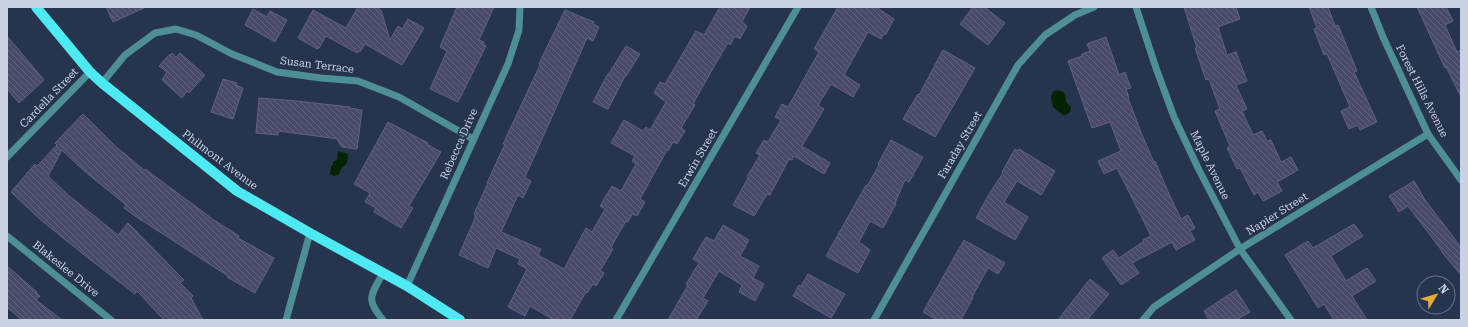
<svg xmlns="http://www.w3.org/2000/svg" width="1468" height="327" font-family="'Roboto Serif',serif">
	<defs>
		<pattern id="building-back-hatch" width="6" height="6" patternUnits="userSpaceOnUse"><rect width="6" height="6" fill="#484a68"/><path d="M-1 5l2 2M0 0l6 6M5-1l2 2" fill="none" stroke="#61637d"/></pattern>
	</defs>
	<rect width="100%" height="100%" fill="#26344e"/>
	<!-- water -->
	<g fill="#042401">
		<path d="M1054 91C1063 89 1066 94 1066 102L1071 107C1071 112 1068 115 1063 115L1053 107 1051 96Z"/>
		<polygon points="338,151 348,154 347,163 341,169 339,174 334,176 330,174 331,166 333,165 333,162 337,160"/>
	</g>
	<!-- building -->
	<g fill="url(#building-back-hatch)" stroke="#606282">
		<polygon points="106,7 146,7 113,22"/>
		<polygon points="358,7 376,7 381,10 390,40 398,26 402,29 408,19 424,28 402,65 365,44 360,52 358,51 357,53 326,36 319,48 317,49 298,38 313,10 346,28"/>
		<polygon points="457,7 494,7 479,40 484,42 483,44 486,46 458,102 430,89 447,51 440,47"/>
		<polygon points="720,7 750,7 742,22 747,26 740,39 735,36 730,45 728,43 712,70 693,104 695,105 681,128 685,131 677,144 673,142 668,151 667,150 640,199 645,202 637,216 632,214 628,222 626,221 611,247 613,249 600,271 604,273 596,286 593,284 587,293 586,292 570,320 554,320 530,306 525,316 508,307 527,269 518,264 520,259 496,248 488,268 459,255 475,218 475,214 474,214 488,183 487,183 505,144 503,144 540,65 539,64 545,51 565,10 594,22 593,24 599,27 593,41 587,38 526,175 525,178 531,181 523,198 518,195 501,232 541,249 538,255 564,269 586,228 592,232 605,209 600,206 612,186 621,191 636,164 632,161 635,156 611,143 624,120 643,131 646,127 650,130 666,102 654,93 660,82 665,84 696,31 704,35"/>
		<polygon points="838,7 876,7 894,19 886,34 883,35 881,39 868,32 844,75 860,85 853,97 831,84 818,105 824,109 802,146 830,163 824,174 794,156 792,160 789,159 770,195 767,194 754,216 733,205 748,178 747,177 760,155 756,153 764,140 768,142 781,120 775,117 782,104 788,107 819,52 814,49"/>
		<polygon points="973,7 984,7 1005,23 988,45 960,24"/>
		<polygon points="1184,7 1236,7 1240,19 1218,27 1227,55 1236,52 1247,81 1236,85 1247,109 1242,111 1253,135 1262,131 1267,141 1271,140 1281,162 1291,157 1298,170 1277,182 1282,191 1263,201 1258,192 1254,195 1240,168 1237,169 1227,148 1230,146 1215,111 1220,109 1209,79 1206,80 1195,48 1197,48"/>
		<polygon points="1309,7 1328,7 1335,26 1338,25 1357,71 1354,72 1377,122 1360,130 1358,125 1349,129 1341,111 1350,107 1327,54 1324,55 1314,29 1317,28"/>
		<polygon points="1417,7 1446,7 1453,21 1445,25 1457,52 1461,50 1461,97 1446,67 1445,68"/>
		<polygon points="253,9 267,17 270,11 287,20 275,42 245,25"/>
		<polygon points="7,36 44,80 19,103 7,89"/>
		<polygon points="1106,37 1119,75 1125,72 1131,88 1126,89 1129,98 1128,98 1142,135 1154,162 1155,161 1169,194 1181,219 1188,215 1195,228 1190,231 1195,240 1176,250 1172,242 1132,263 1139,273 1121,285 1102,258 1113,250 1119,258 1144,241 1143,240 1151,236 1117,168 1104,174 1098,161 1121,151 1110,122 1092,128 1068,61 1082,56 1082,54 1090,51 1087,44"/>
		<polygon points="626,46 640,54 626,76 625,76 608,109 593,102 607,75 608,75"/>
		<polygon points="943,50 975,68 935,137 903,119 918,94 919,95"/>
		<polygon points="172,53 176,57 180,53 205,75 189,93 187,91 182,98 162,80 167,72 159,66 170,54 171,55"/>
		<polygon points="223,79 237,83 236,85 243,88 233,119 211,112"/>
		<polygon points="259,98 297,101 350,107 350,108 362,110 357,149 342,147 338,141 338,139 279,131 278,135 256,133"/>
		<polygon points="83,114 114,145 144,170 145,169 214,220 239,236 238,238 274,258 255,293 227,277 228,276 138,218 124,208 126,205 83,170 62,150 48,176 67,194 118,235 128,223 184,280 180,283 193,296 191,298 203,320 164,320 137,291 135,294 88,258 42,221 11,192 35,164 37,166 57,145 55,143"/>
		<polygon points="388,122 428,143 427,144 441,152 409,206 413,208 401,228 374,212 376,208 365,202 370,193 354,184"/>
		<polygon points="891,140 923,157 909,182 905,180 895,203 896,204 883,228 870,221 859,242 870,250 858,273 826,256 866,185 867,186 879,165 878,164"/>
		<polygon points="1015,149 1018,151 1019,149 1055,171 1041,195 1017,181 1004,202 1028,217 1015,240 976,218 989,194 1003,173 1002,172"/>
		<polygon points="1414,181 1425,200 1461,247 1461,275 1441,251 1442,251 1408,206 1399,212 1389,196"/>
		<polygon points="1354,224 1363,236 1331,256 1346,281 1367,268 1376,281 1352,296 1367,320 1334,320 1324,304 1318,308 1285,255 1308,241 1313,248"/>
		<polygon points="723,225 749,240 740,256 759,266 753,278 764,284 755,301 739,292 742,285 719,271 703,298 708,301 696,320 668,320 688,285 686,284 699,263 693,259 706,237 714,241"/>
		<polygon points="964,240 1005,263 998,274 988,268 972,297 973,298 961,320 937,320 923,312"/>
		<polygon points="7,266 37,292 36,293 40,296 36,300 62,320 22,320 7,307"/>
		<polygon points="808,274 845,294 831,318 793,296 799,285 801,286"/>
		<polygon points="1090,279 1109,294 1087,320 1058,320"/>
		<polygon points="1236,290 1250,312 1236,320 1209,320 1204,311"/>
	</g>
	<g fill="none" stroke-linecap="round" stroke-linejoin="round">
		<!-- minor -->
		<g stroke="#4d8f94" stroke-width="7">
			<polyline points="1136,7 1156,68 1174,117 1199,170 1240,249 1291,320"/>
			<polyline points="1371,7 1383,37 1428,134 1461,180"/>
			<polyline points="102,83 125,55 155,33 176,29 196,35 232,54 277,72 321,78 358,81 399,97 473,139"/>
			<polyline points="7,157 90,72"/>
			<polyline points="7,236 111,320"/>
			<polyline points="407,286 508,64 519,30 520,7"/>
			<polyline points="286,320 310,233"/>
			<path d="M383 320C365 298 371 296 383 273"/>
			<polyline points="616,320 798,7"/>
			<polyline points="874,320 1018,65 1045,35 1075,15 1094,7"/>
			<polyline points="1143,320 1154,307 1240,249 1428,134"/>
		</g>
		<!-- major -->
		<polyline stroke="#4deaf4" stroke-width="10" points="36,7 90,72 102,83 237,191 310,233 407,286 460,320"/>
	</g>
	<g text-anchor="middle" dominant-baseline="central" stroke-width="3.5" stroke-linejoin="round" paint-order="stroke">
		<!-- street labels -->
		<g font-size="11" fill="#c8d2e3" stroke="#26344e">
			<text transform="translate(317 65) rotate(7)">Susan Terrace</text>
			<text transform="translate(1422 91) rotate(63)">Forest Hills Avenue</text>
			<text transform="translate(49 98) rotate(-46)">Cardella Street</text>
			<text transform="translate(459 144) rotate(-66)">Rebecca Drive</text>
			<text transform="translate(960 145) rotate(-60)">Faraday Street</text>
			<text transform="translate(698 158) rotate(-60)">Erwin Street</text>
			<text transform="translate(220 160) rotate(37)">Philmont Avenue</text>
			<text transform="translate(1210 165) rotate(64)">Maple Avenue</text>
			<text transform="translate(1277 214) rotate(-32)">Napier Street</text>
			<text transform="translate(66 269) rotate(39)">Blakeslee Drive</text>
		</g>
	</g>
	<!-- border -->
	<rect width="1468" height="327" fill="none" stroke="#c8d2e3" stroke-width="16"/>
	<!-- north arrow -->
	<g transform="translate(1436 295) rotate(52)"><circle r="19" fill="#26344e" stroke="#67738a"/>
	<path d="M0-3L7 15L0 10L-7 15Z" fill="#e6ad36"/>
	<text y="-6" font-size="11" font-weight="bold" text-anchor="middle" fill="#c8d2e3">N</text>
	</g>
</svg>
